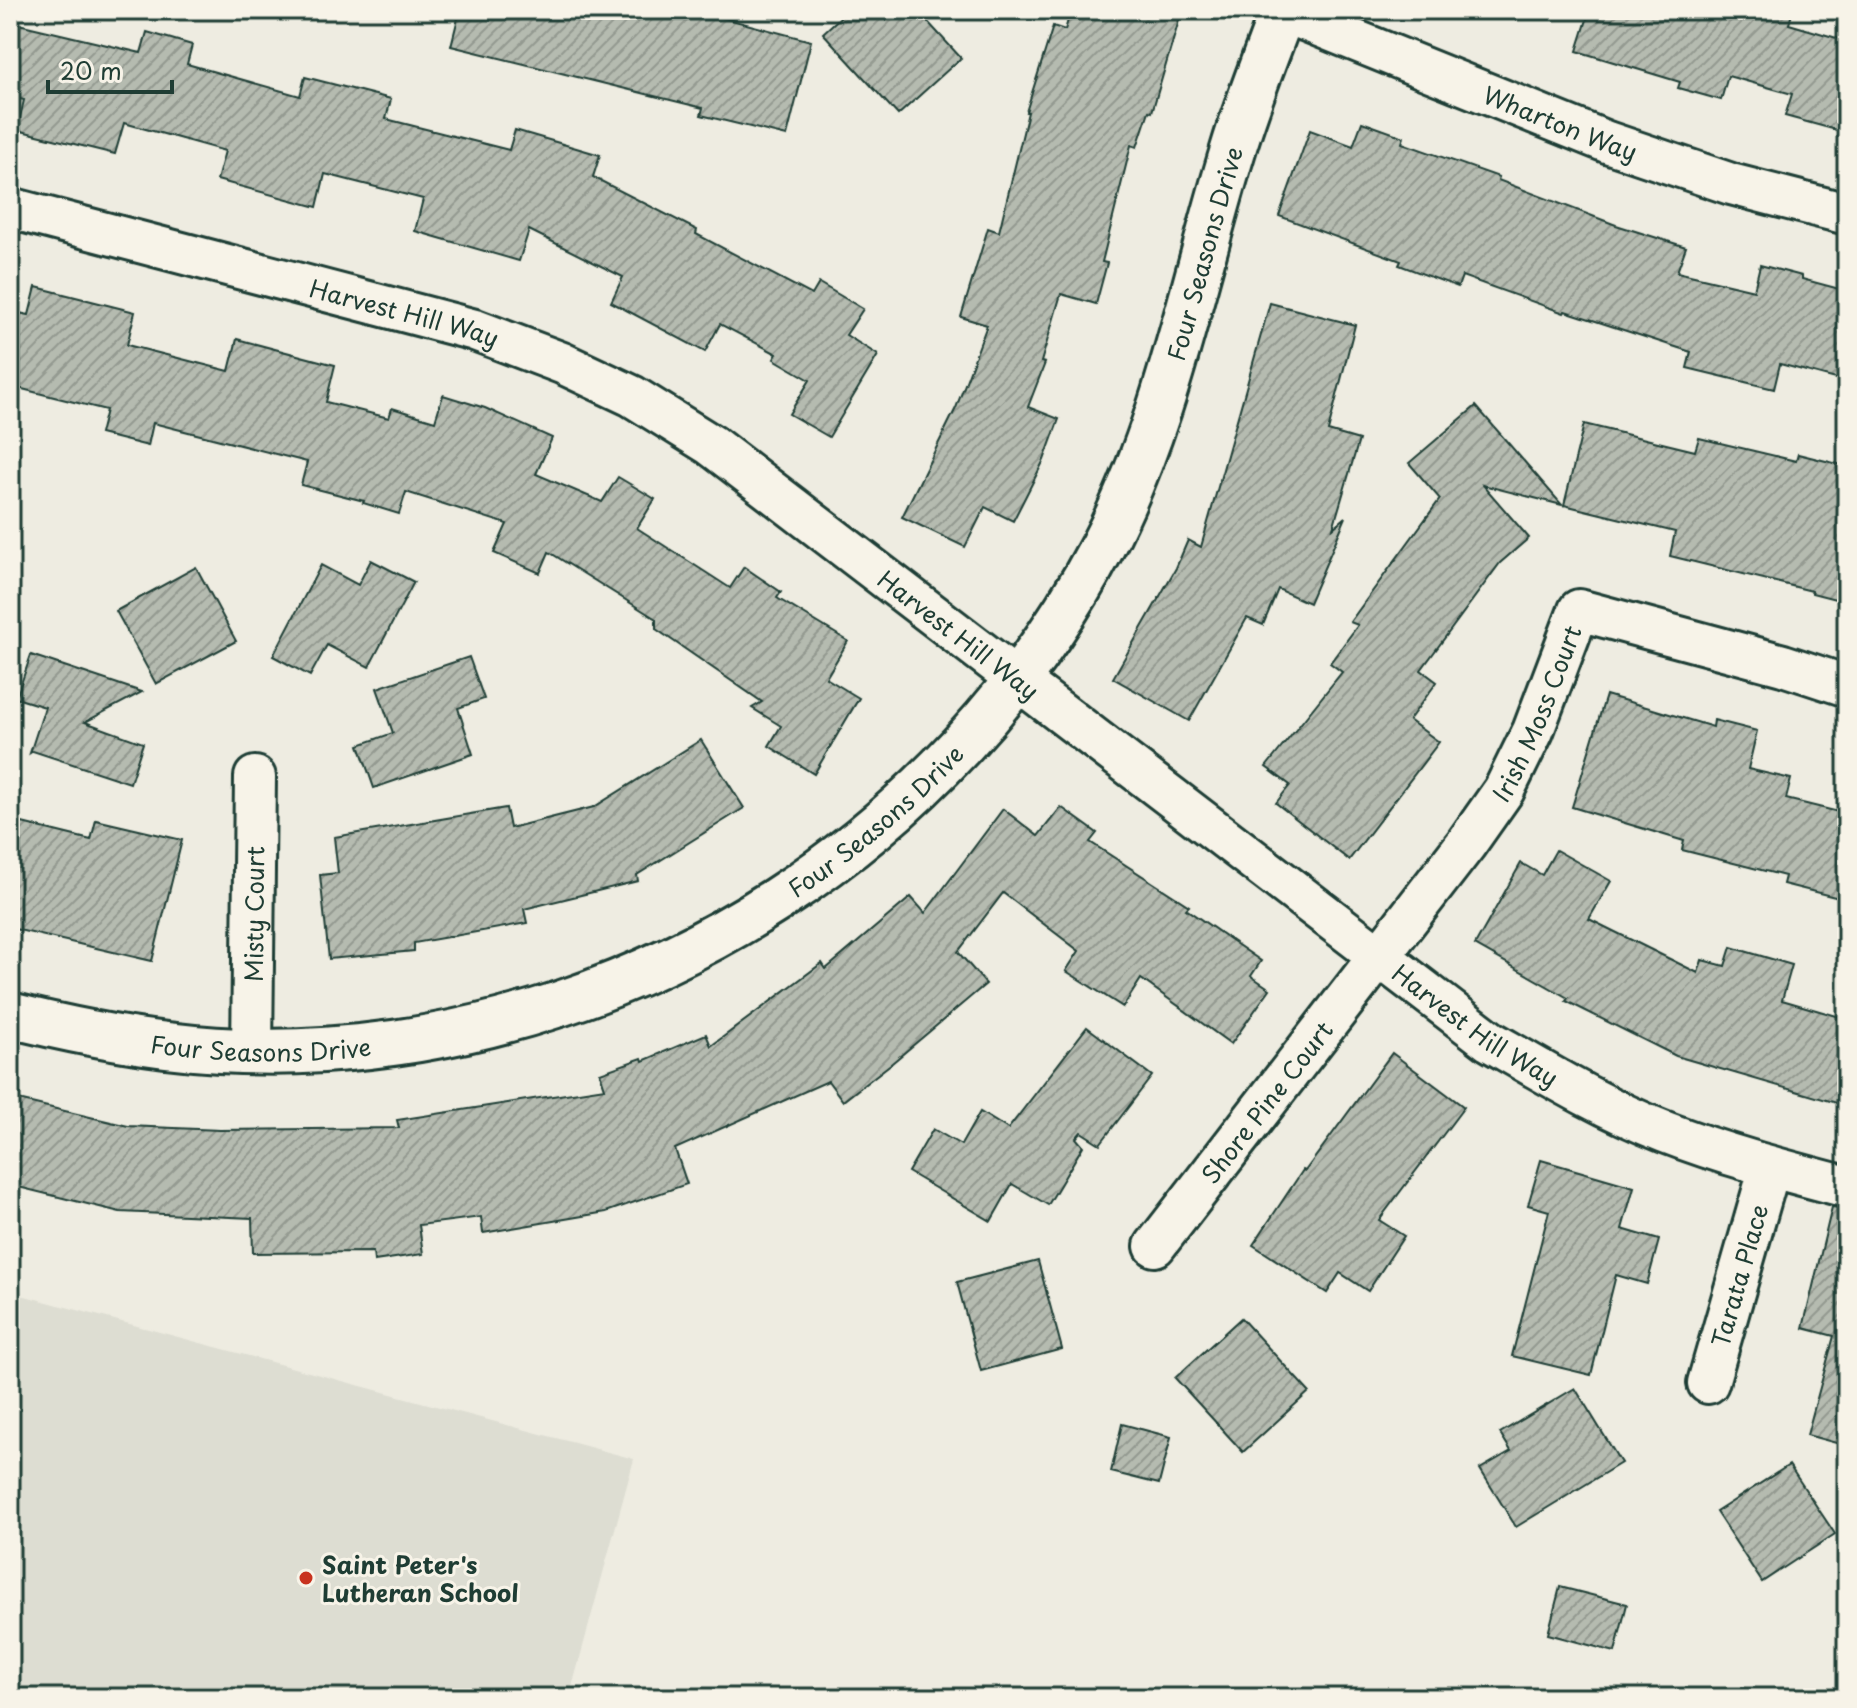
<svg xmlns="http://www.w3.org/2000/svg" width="1857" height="1708" font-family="'Playpen Sans',sans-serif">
	<defs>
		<pattern id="building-hatch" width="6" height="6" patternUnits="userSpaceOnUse" patternTransform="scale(2)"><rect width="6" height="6" fill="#b5bbb0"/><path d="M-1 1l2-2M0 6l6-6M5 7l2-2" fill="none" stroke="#939990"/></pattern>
	</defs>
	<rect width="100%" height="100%" fill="#eeece1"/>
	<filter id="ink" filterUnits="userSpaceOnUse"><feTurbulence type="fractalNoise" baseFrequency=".0125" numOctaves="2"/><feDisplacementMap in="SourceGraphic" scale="16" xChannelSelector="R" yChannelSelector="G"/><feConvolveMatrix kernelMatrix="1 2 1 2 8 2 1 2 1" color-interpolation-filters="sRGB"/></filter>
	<g filter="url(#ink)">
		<!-- built -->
		<polygon fill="#ddddd2" points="10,1292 634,1459 569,1698 10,1698"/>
		<!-- building -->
		<g fill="url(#building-hatch)" stroke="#1f3d34" stroke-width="2">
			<polygon points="460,10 713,10 712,15 811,41 787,136 701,115 703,108 451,46"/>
			<polygon points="848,10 917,10 961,58 898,115 823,33"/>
			<polygon points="1071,10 1182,10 1152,112 1149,111 1137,147 1131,145 1102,262 1107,263 1096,304 1061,294 1041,362 1045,363 1028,407 1059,419 1044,460 1013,521 985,507 965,547 902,517 956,408 987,325 961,317 988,228 999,232 1028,112 1026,112 1053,26 1065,30"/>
			<polygon points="1590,10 1793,10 1789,24 1847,41 1847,133 1785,116 1792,94 1728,76 1721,100 1678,88 1680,82 1577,51"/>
			<polygon points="10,22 141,53 147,32 192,45 187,64 300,96 305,77 391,99 386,119 509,150 515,130 600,155 593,177 697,230 696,234 812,295 819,283 863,309 846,335 878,355 829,437 789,414 810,380 774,359 777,354 720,324 705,352 611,302 623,277 529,230 519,261 415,231 423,199 325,174 317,207 217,180 225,151 124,123 115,154 17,130 24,100 10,97"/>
			<polygon points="1362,122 1404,137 1402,143 1499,177 1498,180 1616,225 1686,247 1677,272 1754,290 1760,265 1802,276 1802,279 1847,291 1847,382 1780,364 1774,389 1687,368 1691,352 1565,311 1564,313 1462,276 1458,287 1399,265 1401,261 1279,216 1310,130 1353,146"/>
			<polygon points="36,287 135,312 127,345 229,371 237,339 335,365 326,402 389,418 392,408 435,421 443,395 485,408 552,438 536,474 602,502 618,477 655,499 637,528 730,588 744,567 781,592 777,598 848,641 826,678 859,698 814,774 769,746 781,726 752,708 762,702 656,629 656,619 549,552 540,573 494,553 507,524 406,492 399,514 363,503 364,501 301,485 307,462 153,423 148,446 100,434 106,410 10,386 10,311 29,315"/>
			<polygon points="1270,303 1355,325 1328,431 1359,440 1333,528 1346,517 1309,603 1278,589 1263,625 1247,618 1189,721 1113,678 1176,568 1188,540 1201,547"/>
			<polygon points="1476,406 1562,505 1483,485 1529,538 1500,563 1421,670 1437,682 1409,720 1439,742 1349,860 1276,803 1290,785 1266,767 1342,672 1330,663 1358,625 1350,622 1440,499 1409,463"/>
			<polygon points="1584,424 1695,451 1699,438 1796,461 1798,454 1846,466 1839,493 1847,495 1847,602 1812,593 1812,591 1670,556 1675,532 1564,505"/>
			<polygon points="371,560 414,582 369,667 327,645 310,676 273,656 321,565 358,585"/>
			<polygon points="196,567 236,641 156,684 116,611"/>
			<polygon points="31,655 142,692 85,722 143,743 130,783 33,751 30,753 45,707 16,698"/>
			<polygon points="469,657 484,699 458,708 473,754 374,788 359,745 393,733 377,688"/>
			<polygon points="1606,695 1713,727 1714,720 1757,731 1748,769 1791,779 1786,799 1847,814 1847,900 1783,884 1785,876 1682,850 1684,841 1572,807"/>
			<polygon points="701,740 744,808 637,875 638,881 524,909 527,923 414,943 414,951 329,959 320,875 338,873 334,837 506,808 510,828 594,807"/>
			<polygon points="1061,807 1097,833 1090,842 1189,906 1186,909 1261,961 1251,976 1270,989 1231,1044 1141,979 1123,1007 1066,971 1079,951 1003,893 958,952 986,984 892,1063 843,1101 828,1081 675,1149 687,1184 606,1212 483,1233 481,1217 419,1225 423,1254 374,1261 373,1252 253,1253 252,1218 120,1212 10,1185 10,1098 128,1126 220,1130 399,1128 397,1120 605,1088 600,1073 642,1058 643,1061 706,1034 711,1046 822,963 826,969 911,897 925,913 1003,809 1038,836"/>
			<polygon points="10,820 91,840 96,820 182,840 152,961 10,928"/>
			<polygon points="1556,850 1611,881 1589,919 1698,973 1702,960 1725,966 1731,947 1792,965 1782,1000 1847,1019 1847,1106 1676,1056 1566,1001 1568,998 1475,945 1521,863 1542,875"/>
			<polygon points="1087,1027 1152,1076 1100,1144 1081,1132 1076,1138 1083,1146 1048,1205 1012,1184 991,1221 908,1172 933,1129 961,1145 980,1112 1008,1129"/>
			<polygon points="1392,1053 1464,1107 1379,1220 1404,1236 1368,1291 1340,1273 1327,1293 1253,1245 1303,1170 1305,1171"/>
			<polygon points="1541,1160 1634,1187 1622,1229 1659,1240 1647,1284 1616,1275 1591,1375 1512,1356 1549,1211 1528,1205"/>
			<polygon points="1832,1207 1847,1209 1847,1446 1807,1435 1834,1336 1803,1328"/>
			<polygon points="1038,1261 1062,1349 981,1371 957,1282"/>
			<polygon points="1241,1318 1309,1392 1243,1452 1175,1378"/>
			<polygon points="1575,1388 1621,1463 1516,1527 1480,1469 1511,1451 1500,1433"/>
			<polygon points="1122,1424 1171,1437 1159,1484 1111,1472"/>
			<polygon points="1789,1465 1835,1534 1762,1582 1716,1512"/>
			<polygon points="1560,1587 1627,1604 1615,1652 1548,1634"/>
		</g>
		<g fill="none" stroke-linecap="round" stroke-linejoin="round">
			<!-- street casing -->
			<g stroke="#1f3d34" stroke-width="46">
				<g id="street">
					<path id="s1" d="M1282 11 1607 142 1731 184 1847 214"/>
					<path id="s2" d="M10 208 475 330 562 363 632 396 711 445 1490 1041C1547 1074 1603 1108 1665 1132 1724 1155 1786 1171 1847 1187"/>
					<path id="s3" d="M252 1052 255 777"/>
					<path id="s4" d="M1155 1246 1466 844 1504 790 1533 731 1579 610 1783 665 1847 686"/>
					<path id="s5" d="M1708 1383 1770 1167"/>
				</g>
			</g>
			<!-- secondary casing -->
			<g stroke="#1f3d34" stroke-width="50">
				<g id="secondary">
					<path id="s6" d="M10 1015C113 1041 217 1057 323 1050 648 1030 950 836 1102 547 1167 423 1192 284 1233 150 1247 103 1266 56 1283 10"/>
				</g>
			</g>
			<!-- street -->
			<use href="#street" stroke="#f7f3e8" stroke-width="40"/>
			<!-- secondary -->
			<use href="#secondary" stroke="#f7f3e8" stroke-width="44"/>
		</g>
	</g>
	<!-- markers -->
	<circle fill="#c8321e" stroke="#f7f3e8" stroke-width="3" cx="306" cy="1578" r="8"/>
	<g text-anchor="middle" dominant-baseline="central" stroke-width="6" stroke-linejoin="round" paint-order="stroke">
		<!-- street labels -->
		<g font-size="24" fill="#1f3d34" stroke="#f7f3e8">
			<text stroke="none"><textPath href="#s1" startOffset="300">Wharton Way</textPath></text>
			<text stroke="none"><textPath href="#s6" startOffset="1596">Four Seasons Drive</textPath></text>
			<text stroke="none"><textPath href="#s2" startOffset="408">Harvest Hill Way</textPath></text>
			<text stroke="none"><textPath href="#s2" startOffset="1056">Harvest Hill Way</textPath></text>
			<text stroke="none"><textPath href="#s4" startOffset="658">Irish Moss Court</textPath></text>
			<text stroke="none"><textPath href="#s6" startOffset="926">Four Seasons Drive</textPath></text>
			<text stroke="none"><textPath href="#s3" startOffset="138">Misty Court</textPath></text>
			<text stroke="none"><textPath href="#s2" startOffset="1704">Harvest Hill Way</textPath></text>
			<text stroke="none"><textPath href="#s6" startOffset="254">Four Seasons Drive</textPath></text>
			<text stroke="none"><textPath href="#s4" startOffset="182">Shore Pine Court</textPath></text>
			<text stroke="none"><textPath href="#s5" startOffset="112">Tarata Place</textPath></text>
		</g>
		<!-- poi labels -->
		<g font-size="24" font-weight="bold" fill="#1f3d34" stroke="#f7f3e8" text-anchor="start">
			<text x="322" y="1564">Saint Peter's<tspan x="322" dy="28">Lutheran School</tspan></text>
		</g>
	</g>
	<!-- margin -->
	<rect width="1857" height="1708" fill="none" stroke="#f7f3e8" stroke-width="40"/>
	<rect x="20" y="20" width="1817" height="1668" fill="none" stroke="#1f3d34" stroke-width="3" filter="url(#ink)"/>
	<!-- scale -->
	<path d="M48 80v12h124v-12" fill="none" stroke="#1f3d34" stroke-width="4"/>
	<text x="60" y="80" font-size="24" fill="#1f3d34" stroke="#f7f3e8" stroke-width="6" paint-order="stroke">20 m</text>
</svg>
